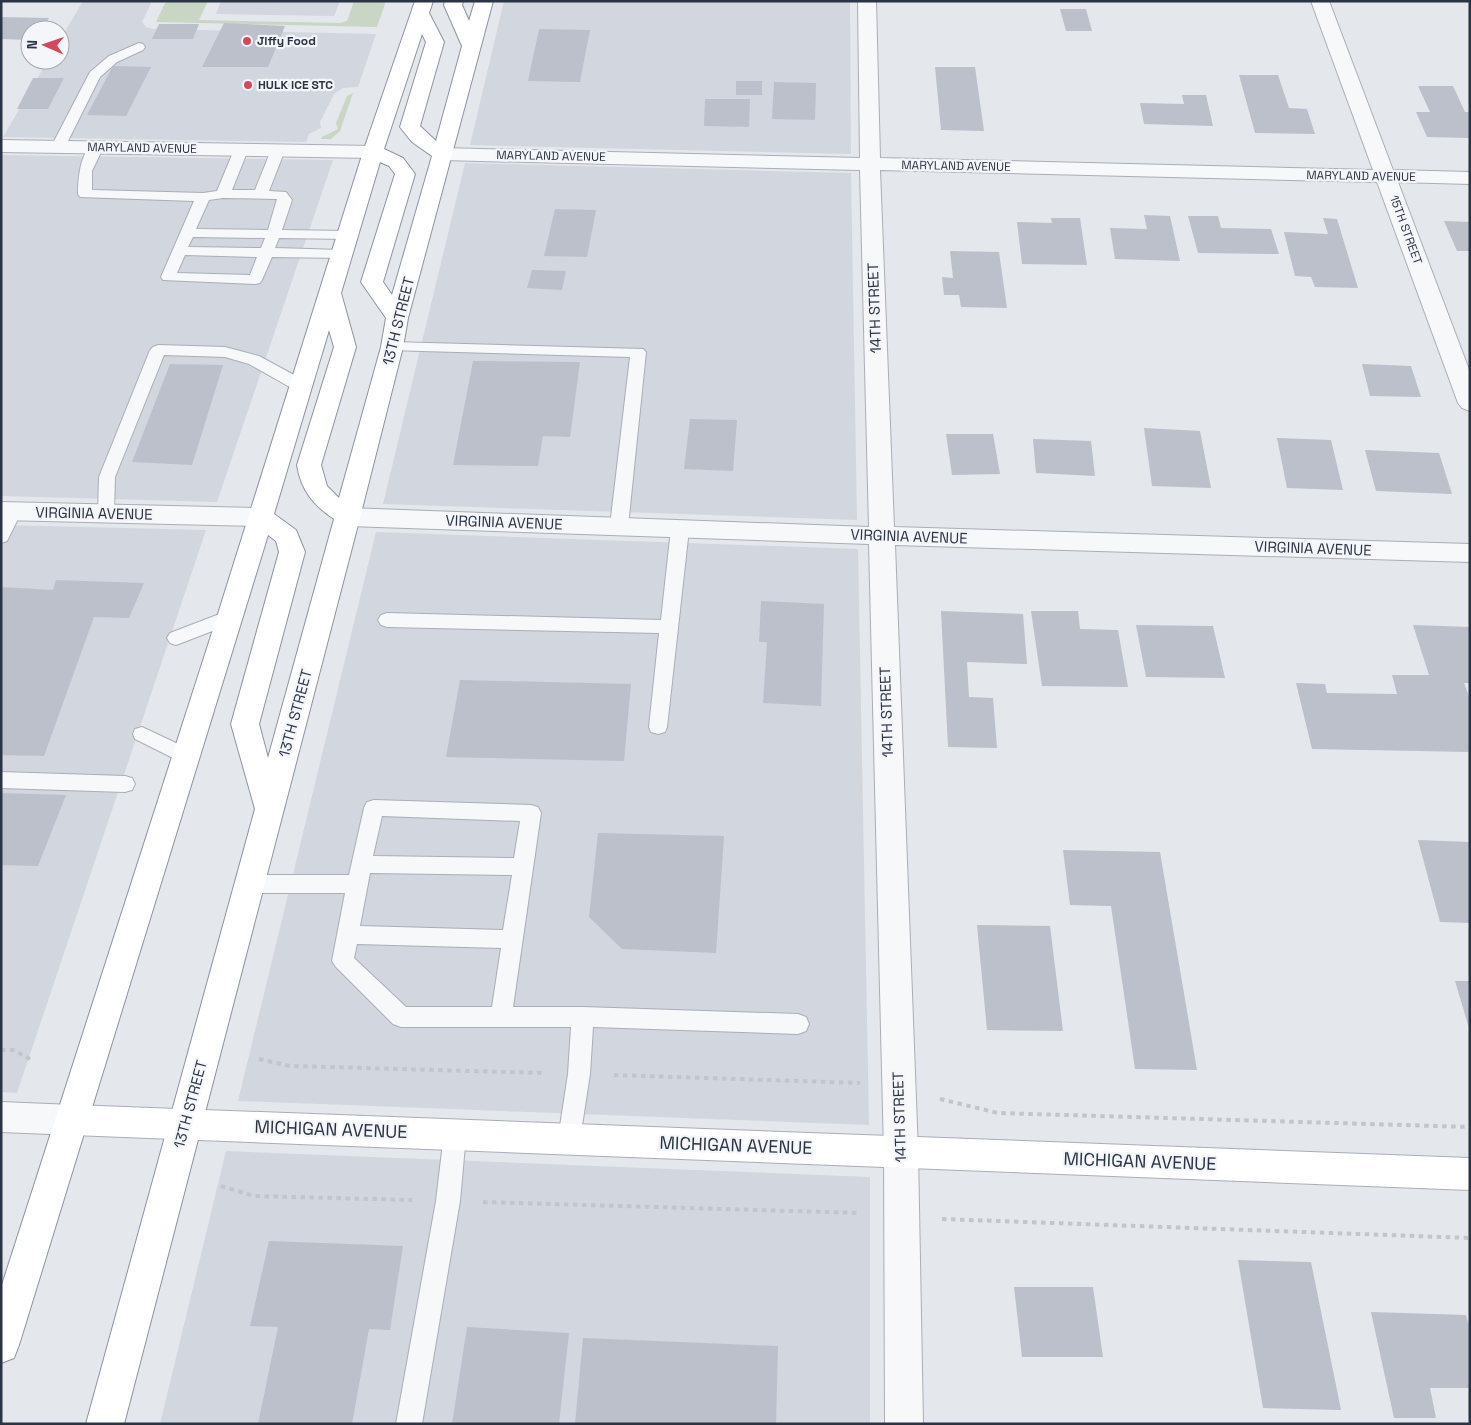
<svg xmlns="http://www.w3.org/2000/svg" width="1471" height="1425" font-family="'Space Grotesk',sans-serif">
	<rect width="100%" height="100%" fill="#e4e7ec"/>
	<!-- built -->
	<g fill="#d2d6de">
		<polygon points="83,1 152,1 142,22 146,27 153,29 376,34 358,87 343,88 334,94 320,122 321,128 309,134 306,142 3,137 48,60 60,60 60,40"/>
		<polygon points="221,1 340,1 334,16 216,14"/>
		<polygon points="504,1 850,1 851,154 470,145"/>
		<polygon points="1,155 333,160 217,502 1,496"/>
		<polygon points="465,163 851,173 857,520 383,504"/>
		<polygon points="1,525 206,530 17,1093 1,1092"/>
		<polygon points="376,532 858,549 869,1125 238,1101"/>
		<polygon points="226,1151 870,1177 870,1424 160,1424"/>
	</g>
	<!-- green -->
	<g fill="#c9d6c5">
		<polygon points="166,1 208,1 199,20 341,23 347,21 354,1 386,1 377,27 156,22"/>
		<polygon points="353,93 340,131 331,139 321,139 322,137 338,129 336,123 347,96"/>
	</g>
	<!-- building -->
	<g fill="#bbc0ca">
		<polygon points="1060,9 1086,9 1092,31 1066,31"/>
		<polygon points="1,17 49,18 41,30 30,30 30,40 1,39"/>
		<polygon points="224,23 285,26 268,67 202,67"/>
		<polygon points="159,24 199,24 193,39 152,39"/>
		<polygon points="539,29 590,30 580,82 528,81"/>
		<polygon points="113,66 151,67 126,116 87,115"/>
		<polygon points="935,67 975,67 984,131 941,130"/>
		<polygon points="1239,75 1278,75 1289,108 1307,109 1315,134 1255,133"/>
		<polygon points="33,78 64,78 48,109 17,109"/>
		<rect x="736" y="81" width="26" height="14"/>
		<polygon points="774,82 816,83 815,120 772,119"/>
		<polygon points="1418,86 1453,86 1465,112 1470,112 1470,138 1427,137 1416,112 1430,112"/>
		<polygon points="1182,95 1206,95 1213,126 1144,124 1140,103 1184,104"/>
		<polygon points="705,99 750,99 749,127 704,126"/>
		<polygon points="555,209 596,210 587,257 544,256"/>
		<polygon points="1144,215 1170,216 1180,261 1115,259 1110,228 1147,229"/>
		<polygon points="1188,216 1218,216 1221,228 1271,229 1279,254 1198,253"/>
		<polygon points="1051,218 1080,218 1087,265 1022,264 1017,222 1052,223"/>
		<polygon points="1323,218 1337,219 1358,288 1315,287 1311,277 1295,276 1284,232 1328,234"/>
		<polygon points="1444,221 1470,222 1470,251 1457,251"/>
		<polygon points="950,251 999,252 1007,308 961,307 959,295 944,295 942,277 953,278"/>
		<polygon points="532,270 566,271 562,290 527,288"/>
		<polygon points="473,361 580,362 570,437 543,436 538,466 453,465"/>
		<polygon points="170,364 223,365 192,465 132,462"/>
		<polygon points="1362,364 1411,366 1421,397 1370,396"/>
		<polygon points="690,419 737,420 733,471 684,469"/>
		<polygon points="1144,428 1200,431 1211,488 1152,486"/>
		<polygon points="946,434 993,434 1000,474 952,475"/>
		<polygon points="1277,438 1331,440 1343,490 1287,488"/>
		<polygon points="1033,439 1091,441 1095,476 1036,473"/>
		<polygon points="1365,450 1439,453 1452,494 1376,491"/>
		<polygon points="56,580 144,583 129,618 94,617 44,756 1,755 1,587 53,590"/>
		<polygon points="761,601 824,604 821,706 763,703 767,642 759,642"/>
		<polygon points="941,611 1023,614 1027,664 967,662 969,697 993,698 997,748 948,747"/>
		<polygon points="1031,611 1078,611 1080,629 1118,630 1128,687 1042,686"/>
		<polygon points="1136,625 1213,626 1225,678 1146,677"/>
		<polygon points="1413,625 1470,627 1470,683 1464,683 1470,699 1470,752 1312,749 1296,683 1325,684 1327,693 1397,694 1392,675 1429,675"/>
		<polygon points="460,680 631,684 624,761 446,757"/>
		<polygon points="1,793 66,795 38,866 1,865"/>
		<polygon points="598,833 724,836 716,953 622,949 589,917"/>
		<polygon points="1418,840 1470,842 1470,923 1440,922"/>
		<polygon points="1063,850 1160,852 1197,1070 1135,1069 1111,906 1070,905"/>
		<polygon points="977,925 1050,926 1063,1031 987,1030"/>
		<polygon points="1455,981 1470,981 1470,1028 1469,1028"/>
		<polygon points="269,1241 403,1246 390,1330 369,1329 352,1424 258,1424 278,1327 250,1326"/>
		<polygon points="1238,1260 1311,1262 1341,1410 1263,1408"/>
		<polygon points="1014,1287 1093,1287 1103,1357 1022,1357"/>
		<polygon points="1371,1312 1466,1315 1470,1330 1470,1388 1430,1388 1436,1418 1394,1418"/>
		<polygon points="467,1327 569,1333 559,1424 452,1424"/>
		<polygon points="583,1338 778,1346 776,1424 575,1424"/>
	</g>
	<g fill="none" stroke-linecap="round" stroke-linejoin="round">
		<!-- lane casing -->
		<g stroke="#a9aeb7" stroke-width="2">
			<g id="lane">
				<polygon points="139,43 143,44 145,47 143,50 117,62 100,77 65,147 63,150 53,150 51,147 90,72 109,56"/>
				<path d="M96 144 103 148 92 171V190L203 193 217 191 234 150 241 146 248 150 232 190H255L271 150 273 147H283L285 150 269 191 286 192 292 200 282 230 348 231 353 232 355 235 353 238 348 239 279 238 275 248 342 250 347 251 349 254 347 257 342 258 272 257 262 280 260 283 255 284 163 280 161 277 194 201 80 197 78 194C78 180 80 148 96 144ZM223 198 277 199 268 230 196 229 209 200ZM193 237 265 238 261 248 188 247ZM185 255 257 257 250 275 177 273Z"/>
				<polygon points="392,342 643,349 646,352 628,526 625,530 619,532 613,530 610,526 630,357 387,350 384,347 387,344"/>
				<polygon points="158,345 225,347 259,356 307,382 309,386 307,390 295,390 249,364 225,357 164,355 115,477 114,513 112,517 106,519 100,517 98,513 99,477 150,350 153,347"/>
				<polygon points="14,505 20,507 22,511 7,541 1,543 1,520 8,507"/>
				<polygon points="680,523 686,525 689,529 667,727 665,732 658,734 651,732 649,727 659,633 387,627 381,625 378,620 381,615 387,613 661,620 671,529 674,525"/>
				<polygon points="230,610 236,612 239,617 236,622 176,645 170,643 167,638 170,633"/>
				<polygon points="142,727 193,751 196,756 193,761 186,764 179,761 135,739 133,734 135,729"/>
				<polygon points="1,772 125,776 132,778 135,784 132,790 125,792 1,788"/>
				<path d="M374 800 531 805 538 807 541 813 513 1007H583L798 1014 806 1017 809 1024 806 1031 798 1034 593 1027 590 1074 580 1139 577 1147 569 1150 561 1147 558 1139 568 1074 571 1027H401L393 1024 336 967 332 961 345 893H248L241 890 238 884 241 878 248 875H349L364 808 367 802ZM382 816 520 821 514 858 373 856ZM370 873 512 875 503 930 360 926ZM357 944 501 948 492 1007H406L354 958Z"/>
				<polygon points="455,1123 463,1126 466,1134 460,1201 422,1424 396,1424 436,1201 444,1134 447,1126"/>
			</g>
		</g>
		<!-- street casing -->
		<g stroke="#a9aeb7" stroke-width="2">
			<g id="street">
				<polygon points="858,1 876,1 880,158 1373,170 1311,1 1329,1 1393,170 1470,172 1470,184 1398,182 1470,372 1470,411 1462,408 1458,403 1377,182 880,170 894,527 1470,544 1470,562 895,545 918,1152 923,1424 885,1424 884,1152 869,544 348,526 339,523 336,517 339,511 348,508 869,527 860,170 442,160 435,158 432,154 435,150 442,148 860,158"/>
				<polygon points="1,140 373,146 380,148 383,152 380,156 373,158 1,152"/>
				<polygon points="1,502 261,508 270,511 273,517 270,523 261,526 1,520"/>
				<polygon points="1,1102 73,1105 85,1109 90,1120 85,1131 73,1135 1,1132"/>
			</g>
		</g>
		<!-- secondary casing -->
		<g stroke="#a9aeb7" stroke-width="2">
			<polygon id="secondary" points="73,1105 1470,1158 1470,1190 73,1135 61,1131 56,1120 61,1109"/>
		</g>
		<!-- highway casing -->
		<g stroke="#8b94a3" stroke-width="2">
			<path id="highway" d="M415 1H433L429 13 444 42 420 126 436 141 462 46 444 5 445 1H463L462 5 469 21 475 1H493L408 318 403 347 360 517 124 1424H86L255 809 231 724 279 552 276 541 268 535 19 1345 14 1358 1 1363V1288L217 617 363 152ZM422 34 426 42 400 127 412 142 432 156 392 295 383 282 415 174 403 158 384 149ZM380 162 389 166 395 174 361 282 386 318 381 347 339 498 327 486 321 465 356 347 341 293ZM329 330 334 347 297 465C301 490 313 505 334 519L268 758 259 724 305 552 296 530 274 514Z"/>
		</g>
		<!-- path -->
		<g stroke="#c2c5cb" stroke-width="4" stroke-dasharray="4.5 4.5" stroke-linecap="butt">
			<polyline points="1,1050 13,1050 30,1059"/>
			<polyline points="259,1059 290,1066 545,1073"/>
			<polyline points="614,1075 860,1083"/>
			<polyline points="940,1099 998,1113 1470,1127"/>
			<polyline points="221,1186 254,1196 412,1200"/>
			<polyline points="483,1202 861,1213"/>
			<polyline points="942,1219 1470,1238"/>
		</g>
		<!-- lane -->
		<use href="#lane" fill="#f7f8fa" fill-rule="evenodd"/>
		<!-- street -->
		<use href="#street" fill="#f7f8fa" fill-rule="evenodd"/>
		<!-- secondary -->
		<use href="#secondary" fill="#fff" fill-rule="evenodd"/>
		<!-- highway -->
		<use href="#highway" fill="#fff" fill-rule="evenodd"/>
	</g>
	<!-- markers -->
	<g fill="#d1495b" stroke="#f4f6f9" stroke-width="2">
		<circle cx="247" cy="41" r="5"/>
		<circle cx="248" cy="85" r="5"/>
	</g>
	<g text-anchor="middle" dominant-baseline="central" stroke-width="4.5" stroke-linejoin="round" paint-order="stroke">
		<!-- far-poi labels -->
		<g font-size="12" font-weight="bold" fill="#2b3445" stroke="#f4f6f9" text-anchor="start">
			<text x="257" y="41">Jiffy Food</text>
			<text x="258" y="85">HULK ICE STC</text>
		</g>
		<!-- far-street labels -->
		<g font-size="12" fill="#2b3445" stroke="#f4f6f9">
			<text transform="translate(142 148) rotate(1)">MARYLAND AVENUE</text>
			<text transform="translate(551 156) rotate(1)">MARYLAND AVENUE</text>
			<text transform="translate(956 166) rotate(1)">MARYLAND AVENUE</text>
			<text transform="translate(1361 176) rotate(1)">MARYLAND AVENUE</text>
			<text transform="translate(1406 230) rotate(70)">15TH STREET</text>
		</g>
		<!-- street labels -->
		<g font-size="15" fill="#2b3445" stroke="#f4f6f9">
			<text transform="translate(874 308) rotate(-92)">14TH STREET</text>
			<text transform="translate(398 321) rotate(-76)">13TH STREET</text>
			<text transform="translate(94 513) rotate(1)">VIRGINIA AVENUE</text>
			<text transform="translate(504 522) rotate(2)">VIRGINIA AVENUE</text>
			<text transform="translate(909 536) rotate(2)">VIRGINIA AVENUE</text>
			<text transform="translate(1313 548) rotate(2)">VIRGINIA AVENUE</text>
			<text transform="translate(886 712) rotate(-92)">14TH STREET</text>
			<text transform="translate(295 713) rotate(-75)">13TH STREET</text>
			<text transform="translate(190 1104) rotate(-75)">13TH STREET</text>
			<text transform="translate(899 1117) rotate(-92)">14TH STREET</text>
		</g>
		<!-- near-street labels -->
		<g font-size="18" fill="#2b3445" stroke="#f4f6f9">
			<text transform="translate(331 1129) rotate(2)">MICHIGAN AVENUE</text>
			<text transform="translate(736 1145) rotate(2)">MICHIGAN AVENUE</text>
			<text transform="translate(1140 1161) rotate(2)">MICHIGAN AVENUE</text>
		</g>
	</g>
	<!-- border -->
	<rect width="1471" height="1425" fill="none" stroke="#2b3445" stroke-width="5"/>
	<!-- north arrow -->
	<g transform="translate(45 45) rotate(272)"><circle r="24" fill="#f4f6f9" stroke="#a4a8b1"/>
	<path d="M0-4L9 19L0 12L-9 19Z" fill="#d1495b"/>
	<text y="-8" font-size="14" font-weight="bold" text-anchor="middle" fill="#2b3445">N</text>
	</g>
</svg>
